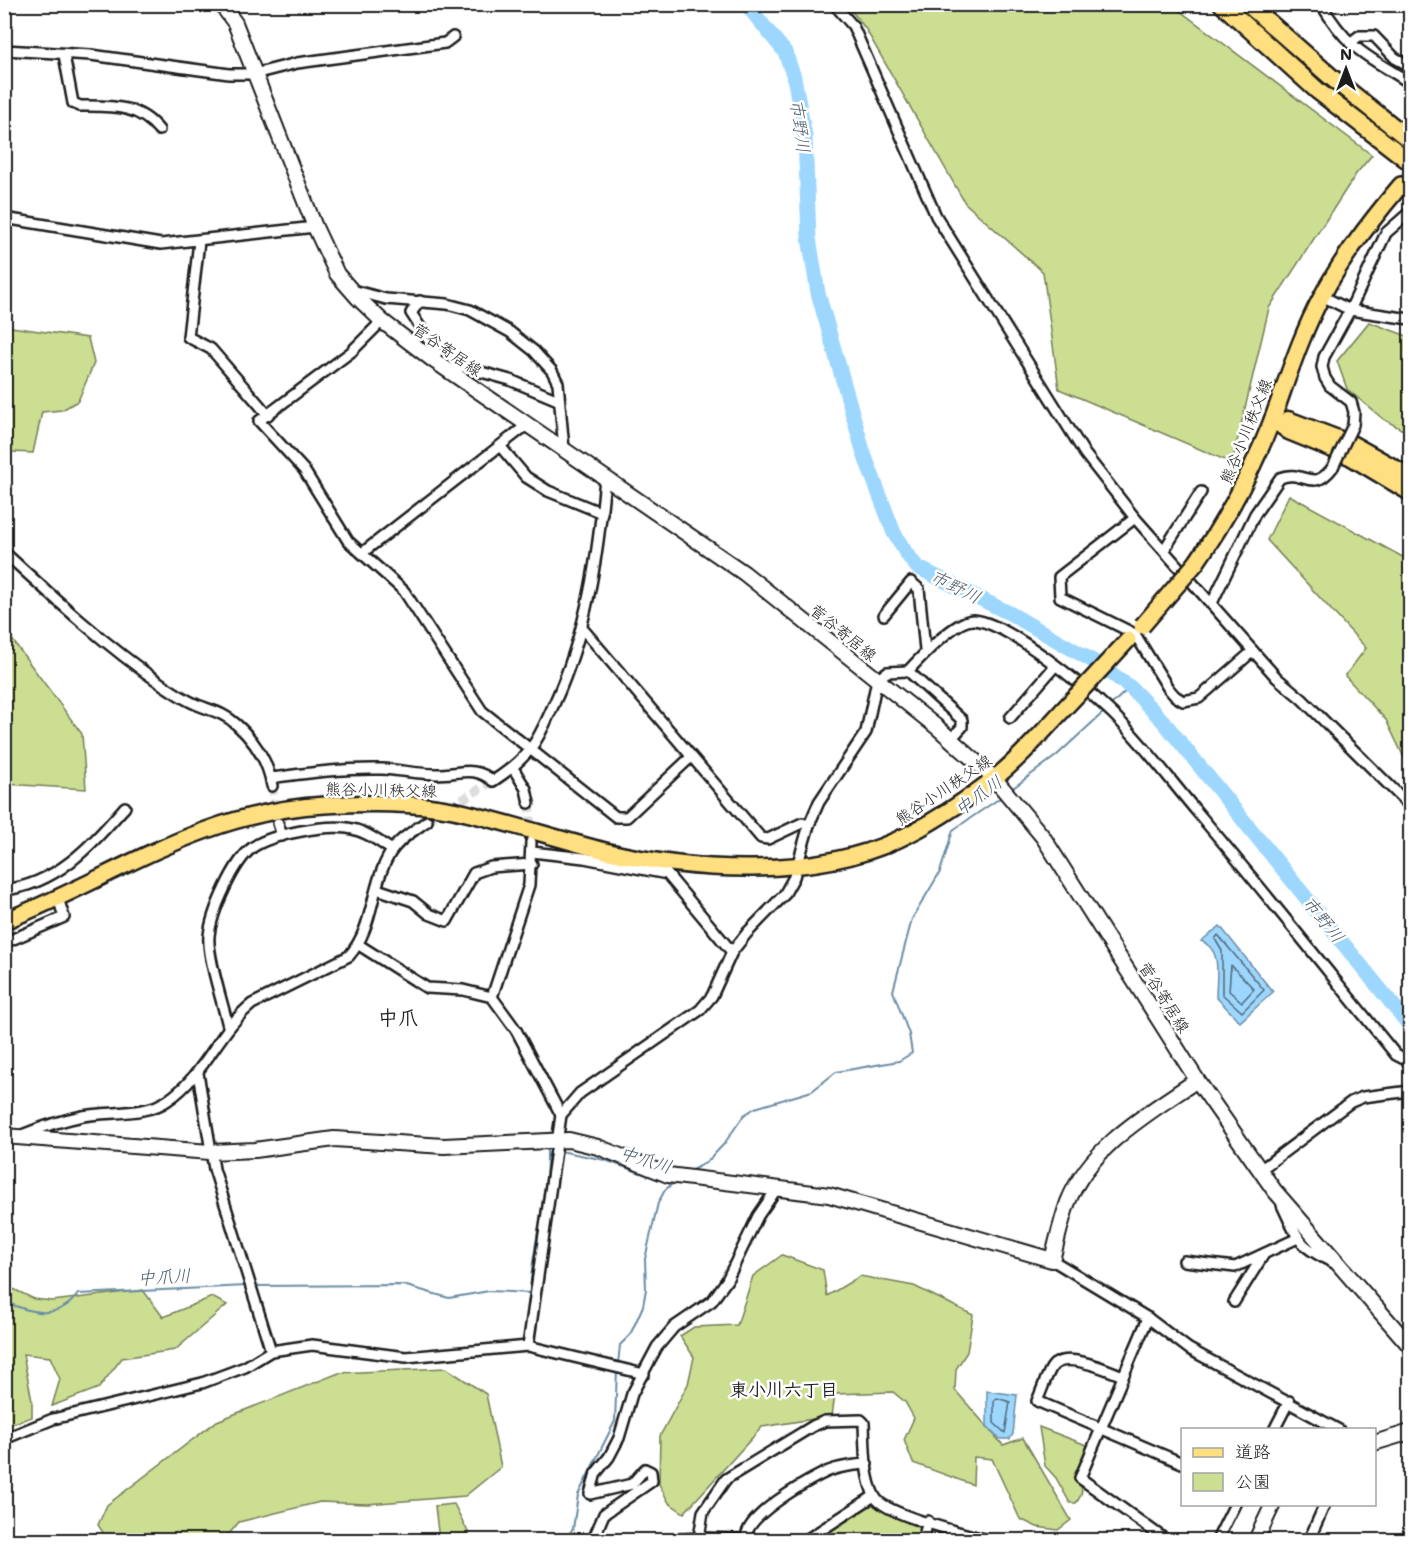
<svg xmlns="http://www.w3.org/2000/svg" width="1415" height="1545" font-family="Mali,'Klee One',sans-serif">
	<rect width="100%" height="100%" fill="#fff"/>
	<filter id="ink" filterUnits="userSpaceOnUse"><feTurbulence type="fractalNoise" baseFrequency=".0167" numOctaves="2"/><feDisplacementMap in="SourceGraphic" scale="12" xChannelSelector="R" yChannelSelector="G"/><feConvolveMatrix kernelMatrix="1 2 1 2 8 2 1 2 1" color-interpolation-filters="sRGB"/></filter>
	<g filter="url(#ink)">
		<!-- green -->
		<g fill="#cbde92" stroke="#747d57" stroke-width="1.5">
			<polygon points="847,5 1172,5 1372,155 1356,174 1269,308 1232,463 1059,389 1043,272 965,203 865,28"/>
			<polygon points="1369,322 1410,337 1410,434 1383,419 1347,389 1337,361"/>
			<polygon points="4,326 88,338 94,363 78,401 62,410 42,412 33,453 12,452 5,448"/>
			<polygon points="1289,495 1410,561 1410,770 1386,720 1345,676 1366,648 1267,540"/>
			<polygon points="5,630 82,734 86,789 5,784"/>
			<polygon points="782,1255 823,1270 827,1296 860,1276 914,1286 973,1315 967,1352 956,1369 955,1390 1003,1445 1023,1438 1071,1520 1058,1530 1037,1527 1020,1519 992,1459 974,1457 973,1485 913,1463 904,1440 914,1418 905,1402 893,1392 835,1394 832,1416 762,1427 684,1513 669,1503 659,1484 660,1436 688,1384 694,1357 680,1336 694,1327 737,1325 753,1276"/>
			<polygon points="5,1285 34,1299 52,1301 143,1290 163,1317 212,1297 227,1305 175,1350 122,1358 99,1388 52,1406 60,1379 50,1357 23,1354 32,1401 32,1417 5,1426 5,1369 8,1363 4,1361"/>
			<polygon points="446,1368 486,1394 501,1467 465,1496 367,1504 320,1502 239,1522 224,1540 108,1540 98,1525 107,1505 217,1421 339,1373"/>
			<path d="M1039 1427 1089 1446 1077 1479C1084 1488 1083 1494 1076 1503H1070L1056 1478 1045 1466Z"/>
			<polygon points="871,1503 893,1516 922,1523 924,1528 920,1540 815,1540"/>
			<polygon points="454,1504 472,1540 439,1540 435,1506"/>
		</g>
		<!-- water -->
		<g fill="#9ed7fe" stroke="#6a8ca4" stroke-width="1.5">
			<path d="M1220 926 1273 992 1240 1022 1216 997C1216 977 1223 949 1201 941Z"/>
			<polygon points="987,1391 1017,1395 1013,1434 1010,1439 1000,1439 987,1426"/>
		</g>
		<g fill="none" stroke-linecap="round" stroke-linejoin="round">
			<!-- shore -->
			<g stroke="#506776" stroke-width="1.5">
				<polygon points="1218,935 1264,990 1242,1012 1222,994 1222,951 1215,939"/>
				<polygon points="1231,965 1254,989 1242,1002 1229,991"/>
				<polygon points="997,1398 1010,1402 1005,1433 994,1423 994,1401"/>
			</g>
			<!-- stream -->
			<g stroke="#6a8ca4" stroke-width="2">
				<polyline points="1110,706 1130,687"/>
				<polyline points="1009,791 1056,756 1106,710"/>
				<polyline points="560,1151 605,1160 671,1184"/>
				<polyline points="688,1172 707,1162 724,1144 744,1115 755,1108 812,1091 836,1072 899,1061 912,1053 909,1034 893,991 912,919 940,872 953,830 1003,796"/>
				<path d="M253 1286 403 1285 449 1298 489 1291 530 1293C532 1245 548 1198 547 1149L554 1150"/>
				<path d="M4 1301C31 1314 59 1320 78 1294L247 1286"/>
				<polyline points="618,1364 620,1345 630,1335 643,1306 646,1289 645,1259 658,1203 665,1190 676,1181"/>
				<polyline points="564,1540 573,1529 578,1495 615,1421 617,1369"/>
			</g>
			<!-- river -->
			<polyline stroke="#9ed7fe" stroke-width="15" points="746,4 785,52 794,77 805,136 809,238 818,293 864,454 894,533 906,553 917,567 1011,614 1100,665 1130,687 1163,721 1410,1026"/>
			<!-- street-tunnel -->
			<g stroke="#ddd" stroke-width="9" stroke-dasharray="9 4.5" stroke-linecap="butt">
				<polyline points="272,786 277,816"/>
				<polyline points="529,803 531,833"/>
				<polyline points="427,821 493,781"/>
			</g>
			<!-- primary-tunnel -->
			<polyline stroke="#ddd" stroke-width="15" stroke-dasharray="15 8" stroke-linecap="butt" points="1401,185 1410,173"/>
			<!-- street casing -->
			<g stroke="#1c1c1c" stroke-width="14">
				<g id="street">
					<polyline points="834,4 853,26 936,216 1085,454 1135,518 1277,678 1302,699 1410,806"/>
					<path d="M1321 4C1350 52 1367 55 1410 83"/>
					<polyline points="1350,43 1359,36 1374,36 1395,58 1410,66"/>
					<polyline points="4,50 91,55 229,74 254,74 297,63 445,43 453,37"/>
					<path d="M64 55 73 103 80 106C111 106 138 104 159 130"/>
					<polyline points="4,218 161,244 315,227"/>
					<polyline points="199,241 188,337 211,349 268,415"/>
					<polyline points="352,290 386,299 447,304 470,310 510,332 534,351 552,371 558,383 564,449"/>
					<polyline points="1322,296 1350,310 1410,319"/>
					<polyline points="420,301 411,313 437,353 433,360"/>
					<polyline points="382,321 351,352 259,421 304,470 348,541 404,591 482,711 616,817 627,817 691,757"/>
					<polyline points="451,372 456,365 510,380 558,400"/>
					<polyline points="1353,425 1354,412 1351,402 1330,386 1325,378 1322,367 1324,357 1350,310 1386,233 1410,212"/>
					<polyline points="500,446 526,477 548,491 602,513"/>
					<polyline points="1135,518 1059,577 1060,597 1135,634 1168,688 1175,696 1183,701 1199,698 1253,651"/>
					<polyline points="1164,550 1201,492"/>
					<path d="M4 552C55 599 106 646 163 685 172 691 181 697 191 702 207 710 222 711 236 724 255 741 268 761 272 786"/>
					<polyline points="362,553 528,424"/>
					<path d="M1212 603 1255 514 1280 478C1303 468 1312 495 1333 467"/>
					<polyline points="884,615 911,582 919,589 925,650"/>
					<polyline points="582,628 761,838 768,839 802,823 809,825"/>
					<polyline points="908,671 962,720 962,727 951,739"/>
					<polyline points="1010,718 1055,666"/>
					<polyline points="513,768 526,789 529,803"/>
					<path d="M271 778C308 773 344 768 382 769 400 770 418 774 437 774 460 774 474 765 493 781 507 772 520 762 531 748 541 735 547 719 554 704 587 632 598 556 605 478"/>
					<polyline points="278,823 282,836"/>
					<polyline points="532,852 584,858 667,874 732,952"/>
					<polyline points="377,889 413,901 429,914 447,921 474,873 491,867 532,864"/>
					<path d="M4 890C58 884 91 845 125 807"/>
					<polyline points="4,943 64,917 58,898"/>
					<polyline points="359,945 427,988 463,990 492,997 516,1030 561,1115"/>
					<polyline points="492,997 529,885 531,842"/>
					<path d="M228 1026C223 1004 207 956 209 936 211 913 234 861 253 847 272 834 325 825 347 828 364 830 378 841 392 850"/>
					<polyline points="198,1073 214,1169 271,1351"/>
					<path d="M22 1135C42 1127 62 1120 83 1116 110 1111 146 1116 168 1100 205 1075 218 1031 252 1004L349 956C375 926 370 885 391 852 399 839 415 830 427 821"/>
					<polyline points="1260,1170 1351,1102 1363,1097 1410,1091"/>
					<path d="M1282 1205C1299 1241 1297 1245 1334 1263"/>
					<polyline points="1052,1260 1148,1318 1189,1349 1339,1430"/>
					<polyline points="1184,1261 1235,1267 1298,1238"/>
					<polyline points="1234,1302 1264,1254"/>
					<polyline points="1148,1318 1080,1478 1166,1540"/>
					<path d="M528 1346 561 1115 580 1093 700 1010 712 996 732 952 747 933 784 895 794 877 809 825 819 802 866 732 877 680 887 672 908 671C920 658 956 619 974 620 1009 623 1086 688 1112 713 1143 743 1170 780 1198 813 1265 892 1330 974 1396 1055L1410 1062"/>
					<path d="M1123 1376C1108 1370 1064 1350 1052 1367 1046 1376 1042 1390 1037 1401L1182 1463"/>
					<polyline points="1274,1430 1289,1401"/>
					<polyline points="4,1439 53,1419 202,1383 245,1367 271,1351 312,1345 406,1357 528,1346 644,1374"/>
					<path d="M699 1538 703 1512 726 1479 813 1426 825 1421 861 1420 864 1423C865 1446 864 1477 875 1497 885 1515 964 1533 987 1540"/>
					<path d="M746 1538C746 1516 802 1484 822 1474 835 1467 852 1465 867 1464"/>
					<polyline points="593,1540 604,1514 652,1481 651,1472 645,1469 632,1484 590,1494 596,1473 609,1457 619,1438 632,1394 657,1347 674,1327 712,1301 727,1280 758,1216 778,1187"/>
					<polyline points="670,1540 699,1538 775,1540"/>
					<polyline points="806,1540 874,1496"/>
					<polyline points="923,1540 928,1521"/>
					<polyline points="1217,1540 1235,1504"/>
					<polyline points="1309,1540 1325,1504"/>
				</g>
			</g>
			<!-- secondary casing -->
			<g stroke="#1c1c1c" stroke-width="18">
				<g id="secondary">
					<polyline points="221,4 235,23 315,227 337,274 358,298 382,321 433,360 744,573 938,728 994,778 1043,837 1197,1080 1274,1190 1410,1346"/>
					<path d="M4 1136 210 1152 255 1150 334 1139 444 1146 569 1140 598 1147 668 1175 829 1195 1052 1260C1057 1241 1061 1221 1068 1202 1091 1145 1149 1113 1197 1080"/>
					<polyline points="1374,1443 1410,1432"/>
					<polyline points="1256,1540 1273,1504"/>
				</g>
			</g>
			<!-- primary casing -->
			<g stroke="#1c1c1c" stroke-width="20">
				<g id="primary">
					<path d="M1196 563C1228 517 1253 470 1273 418 1288 377 1301 335 1322 296 1343 256 1372 219 1401 185"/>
					<path d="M4 921C116 877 199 812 325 805 367 803 412 802 453 810 504 821 554 838 605 851 693 872 813 879 897 840 931 824 965 801 995 778 1025 754 1051 722 1077 695"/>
				</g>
			</g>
			<!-- highway casing -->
			<g stroke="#1c1c1c" stroke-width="21">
				<g id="highway">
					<polyline points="1222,4 1318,91 1410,162"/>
					<polyline points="1248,4 1331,77 1410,140"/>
					<polyline points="1273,419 1289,431 1350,456 1410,492"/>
					<polyline points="1288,420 1351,444 1410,477"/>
				</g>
			</g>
			<!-- street -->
			<use href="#street" stroke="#fff" stroke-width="9"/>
			<!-- secondary -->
			<use href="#secondary" stroke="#fff" stroke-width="14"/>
			<!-- primary -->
			<use href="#primary" stroke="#ffdf80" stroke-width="15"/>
			<!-- highway -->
			<use href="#highway" stroke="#ffdf80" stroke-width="16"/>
			<!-- street-bridge casing -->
			<g stroke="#1c1c1c" stroke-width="14" stroke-linecap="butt">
				<polyline id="street-bridge" points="1333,467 1353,425"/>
			</g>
			<!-- primary-bridge casing -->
			<g stroke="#1c1c1c" stroke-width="20" stroke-linecap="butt">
				<g id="primary-bridge">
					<polyline points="1142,626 1196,563"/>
					<polyline points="1077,695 1128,640"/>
				</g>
			</g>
			<!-- street-bridge -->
			<use href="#street-bridge" stroke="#fff" stroke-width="9"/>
			<!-- primary-bridge -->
			<use href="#primary-bridge" stroke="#ffdf80" stroke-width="15"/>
		</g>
	</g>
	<g text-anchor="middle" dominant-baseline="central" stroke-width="5" stroke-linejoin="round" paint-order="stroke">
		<!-- street labels -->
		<g font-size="16" fill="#1c1c1c" stroke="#fff">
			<text transform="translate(448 349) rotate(35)">菅谷寄居線</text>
			<text transform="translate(1245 431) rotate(-68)">熊谷小川秩父線</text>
			<text transform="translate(844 632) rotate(39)">菅谷寄居線</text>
			<text transform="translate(381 789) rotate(1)">熊谷小川秩父線</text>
			<text transform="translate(943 789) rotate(-34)">熊谷小川秩父線</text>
			<text transform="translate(1165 997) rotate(58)">菅谷寄居線</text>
		</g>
		<!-- water labels -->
		<g font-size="18" font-style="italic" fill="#4a5d6b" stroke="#fff">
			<text transform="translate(801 126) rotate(82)">市野川</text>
			<text transform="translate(956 586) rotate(26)">市野川</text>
			<text transform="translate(978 795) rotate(-36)">中爪川</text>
			<text transform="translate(1324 919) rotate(51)">市野川</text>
			<text transform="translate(646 1159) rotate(17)">中爪川</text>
			<text transform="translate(164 1276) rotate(-3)">中爪川</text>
		</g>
		<!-- neighbourhood labels -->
		<g font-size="18" font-weight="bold" fill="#1c1c1c" stroke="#fff">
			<text x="784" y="1389">東小川六丁目</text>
		</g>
		<!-- quarter labels -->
		<g font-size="20" font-weight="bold" fill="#1c1c1c" stroke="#fff">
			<text x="398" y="1017">中爪</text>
		</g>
	</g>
	<!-- margin -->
	<rect width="1415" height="1545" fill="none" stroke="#fff" stroke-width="24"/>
	<rect x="12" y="12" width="1391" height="1521" fill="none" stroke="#1c1c1c" stroke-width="2" filter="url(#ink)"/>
	<!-- legend -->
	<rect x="1181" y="1428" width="195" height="78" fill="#ffffff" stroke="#a4a4a4" stroke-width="1.5"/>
	<rect x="1193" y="1448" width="30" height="9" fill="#ffdf80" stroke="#a4a4a4" stroke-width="1.5"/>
	<text x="1235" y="1458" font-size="18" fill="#1c1c1c">道路</text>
	<rect x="1193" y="1473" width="30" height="18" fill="#cbde92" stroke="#a4a4a4" stroke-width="1.5"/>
	<text x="1235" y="1488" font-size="18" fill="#1c1c1c">公園</text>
	<!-- north arrow -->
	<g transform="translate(1346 69)" stroke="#ffffff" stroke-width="4.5" paint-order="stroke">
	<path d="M0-4.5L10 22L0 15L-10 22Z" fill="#1c1c1c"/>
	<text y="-9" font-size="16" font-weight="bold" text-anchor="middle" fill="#1c1c1c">N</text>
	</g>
</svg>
